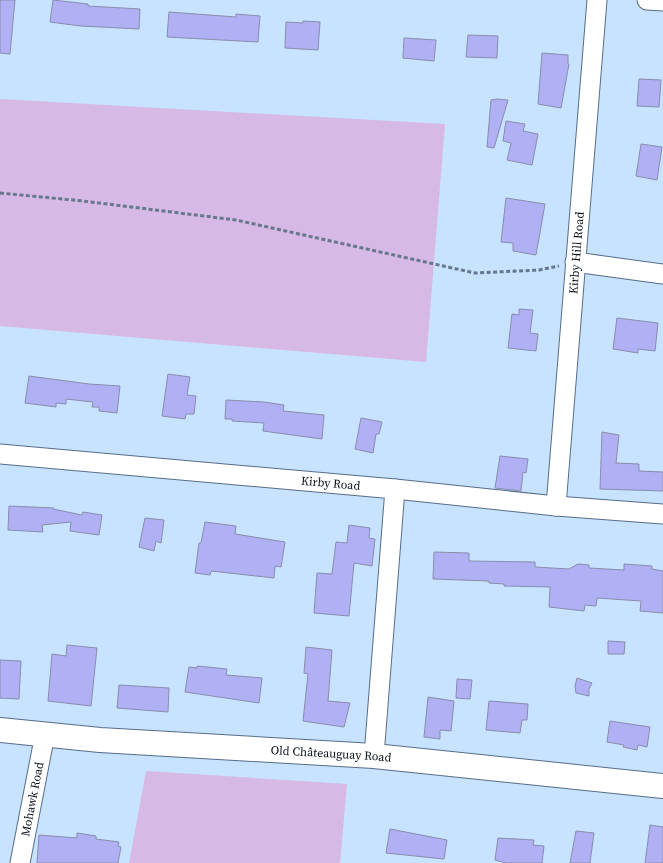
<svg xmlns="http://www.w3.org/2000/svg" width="663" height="863" font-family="'Source Serif 4',serif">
	<rect width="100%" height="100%" fill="#c8e3ff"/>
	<!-- green -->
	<g fill="#d6b9e4">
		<polygon points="0,99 445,124 426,362 0,326"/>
		<polygon points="146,771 347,784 340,863 129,863"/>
	</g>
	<!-- building -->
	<g fill="#afb1f4" stroke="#8a8cad">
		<polygon points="0,0 15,0 10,54 0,53"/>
		<polygon points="53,0 88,4 88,6 140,9 139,29 81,26 50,22"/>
		<polygon points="169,12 236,17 236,14 260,16 258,42 167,37"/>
		<polygon points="303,21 320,22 318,50 285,48 286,22 303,23"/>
		<polygon points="468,35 498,36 497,58 466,57"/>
		<polygon points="404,38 436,40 434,61 403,58"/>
		<polygon points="542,53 568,55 568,64 569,64 561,108 538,104"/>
		<polygon points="639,79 661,80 659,107 637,106"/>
		<polygon points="497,99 508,100 494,148 487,147 491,100"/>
		<polygon points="506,121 525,124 523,131 538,134 532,165 507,160 511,143 503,141"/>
		<polygon points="641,144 662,147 657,180 636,176"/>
		<polygon points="506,198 545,204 536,255 513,251 513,243 501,242"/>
		<polygon points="519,309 533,310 530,333 538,334 536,351 508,348 512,314 519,315"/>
		<polygon points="617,318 658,323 655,351 638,349 638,353 613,349"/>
		<polygon points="168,374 190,377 187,395 196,396 194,414 186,414 185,419 162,416"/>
		<polygon points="29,376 89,384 120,386 117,413 99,411 99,407 92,407 93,402 66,399 66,404 56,403 56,407 25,403"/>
		<polygon points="226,400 264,402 284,405 283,411 324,415 322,439 263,431 264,423 232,421 232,419 225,419"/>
		<polygon points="361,418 382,422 379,434 376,434 373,453 355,449"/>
		<polygon points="602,432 619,435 616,463 639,464 639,471 663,472 663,491 600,489"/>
		<polygon points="500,456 528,459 526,473 523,472 521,491 495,488"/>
		<polygon points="9,506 54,508 53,509 82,515 83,512 102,515 99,535 70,531 71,522 42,525 43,532 8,530"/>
		<polygon points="145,518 164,520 161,543 156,541 154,551 139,547"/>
		<polygon points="205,522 236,526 235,534 285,542 281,567 275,566 274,578 211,571 210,575 195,573 199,543 201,543"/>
		<polygon points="349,525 370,528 369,538 375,539 372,566 354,563 349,616 314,613 317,573 332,574 336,542 347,543"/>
		<polygon points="434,552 469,553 469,561 535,562 535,567 569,569 578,564 589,565 589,568 624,570 624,564 652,566 652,569 663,571 663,613 640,611 641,601 597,598 596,606 585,605 584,611 549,607 550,587 504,586 504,584 489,583 489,581 433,579"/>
		<polygon points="608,641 625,642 624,654 608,654"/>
		<polygon points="67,645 97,648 91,706 48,701 52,654 66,656"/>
		<polygon points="306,647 332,650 328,701 350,703 344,727 303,721 308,674 304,673"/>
		<polygon points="0,660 21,661 19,699 0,698"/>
		<polygon points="197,666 227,669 226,675 262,678 259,703 185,692 189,667 197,668"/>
		<polygon points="577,678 592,683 589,689 589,696 576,693 575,686"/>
		<polygon points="457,679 472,680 470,699 456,698"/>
		<polygon points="119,685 169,688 168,712 117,708"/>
		<polygon points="428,697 454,701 451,731 440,730 440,739 424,737"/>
		<polygon points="489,701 528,704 527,720 522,720 520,733 486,730"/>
		<polygon points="610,721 650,727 647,747 638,745 637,750 623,747 624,745 607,742"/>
		<polygon points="650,825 663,827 663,863 645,863"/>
		<polygon points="390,829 447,840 444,859 386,853"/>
		<polygon points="576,831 594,833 590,863 570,863"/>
		<polygon points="77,833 96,836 96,839 119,842 118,846 121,847 118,863 37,863 39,835 77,838"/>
		<polygon points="498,838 534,840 533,845 544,846 542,863 506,863 495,860"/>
	</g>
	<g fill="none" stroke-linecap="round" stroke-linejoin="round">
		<!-- minor casing -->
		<g stroke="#566d86" stroke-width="21">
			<g id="minor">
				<polyline points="647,0 663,1"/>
				<polyline points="575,262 663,274"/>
				<path id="s1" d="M0 454 395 489 556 506 663 514"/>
				<path id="s2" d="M556 506 597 0"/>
				<polyline points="374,756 395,489"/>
				<path id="s3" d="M20 863 45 734"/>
			</g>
		</g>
		<!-- tertiary casing -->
		<g stroke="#566d86" stroke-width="26">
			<g id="tertiary">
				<path id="s4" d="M0 730 100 740 374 756 663 786"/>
			</g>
		</g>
		<!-- path -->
		<polyline stroke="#66788b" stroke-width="3" stroke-dasharray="4 2.5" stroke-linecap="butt" points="0,193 83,201 236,220 475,273 539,270 559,266"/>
		<!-- minor -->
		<use href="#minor" stroke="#fff" stroke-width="19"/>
		<!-- tertiary -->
		<use href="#tertiary" stroke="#fff" stroke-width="24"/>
	</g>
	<g text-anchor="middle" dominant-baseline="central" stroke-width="4" stroke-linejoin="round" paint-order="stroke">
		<!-- street labels -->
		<g font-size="12" fill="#070f19" stroke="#fff">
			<text stroke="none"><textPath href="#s2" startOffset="254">Kirby Hill Road</textPath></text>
			<text stroke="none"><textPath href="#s1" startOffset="332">Kirby Road</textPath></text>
			<text stroke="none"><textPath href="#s4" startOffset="332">Old Châteauguay Road</textPath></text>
			<text stroke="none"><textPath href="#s3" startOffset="65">Mohawk Road</textPath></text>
		</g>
	</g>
</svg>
